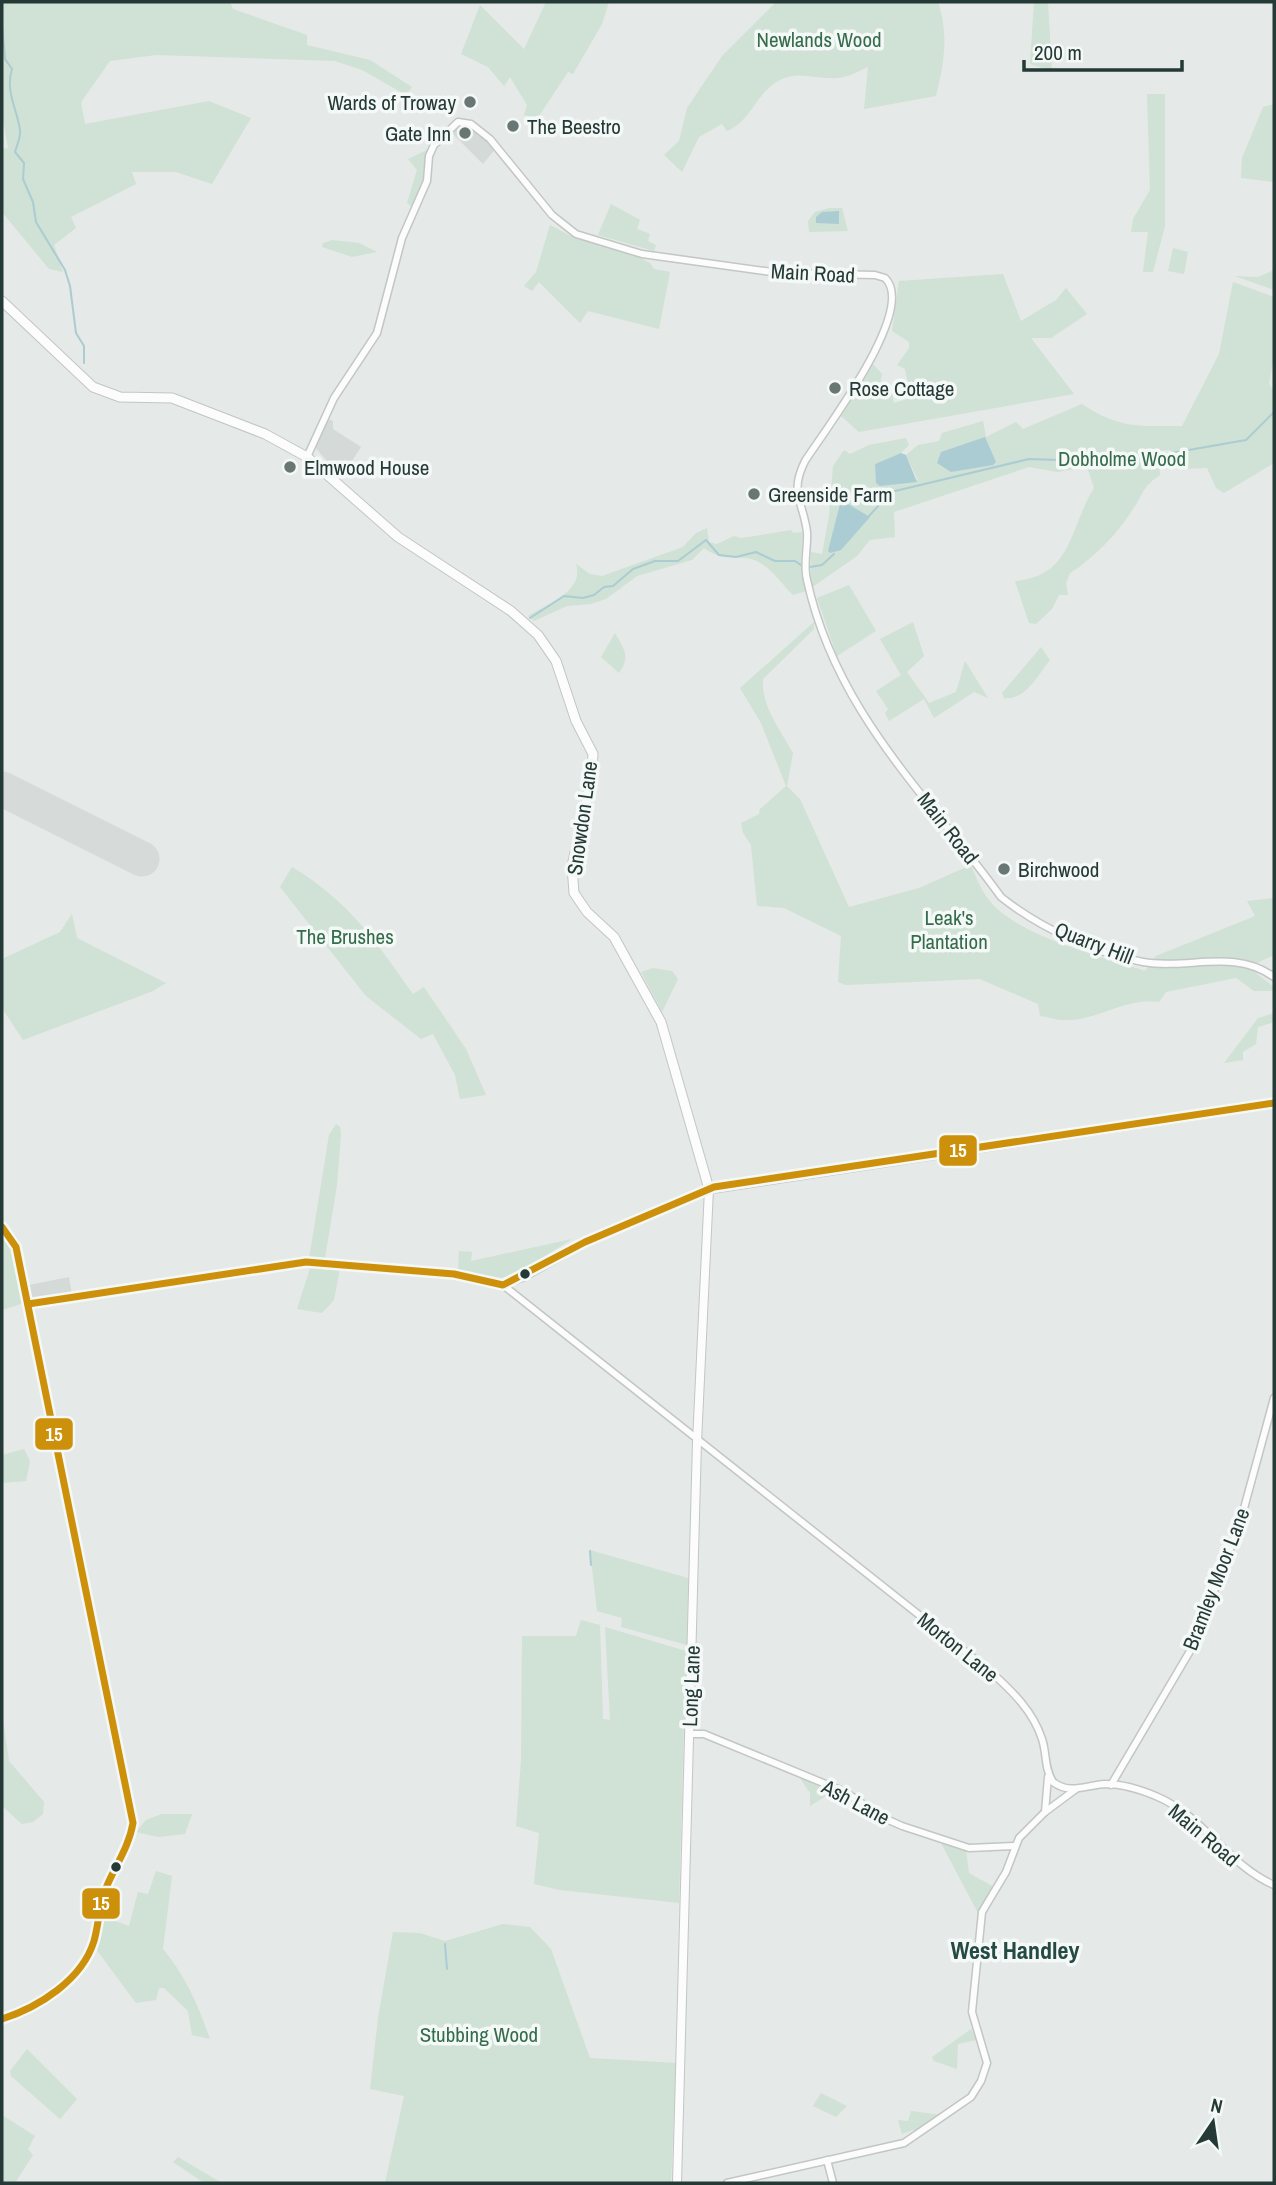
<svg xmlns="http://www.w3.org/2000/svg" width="1276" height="2185" font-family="'Archivo Narrow',sans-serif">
	<rect width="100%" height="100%" fill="#e5e9e7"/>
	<!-- built -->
	<g fill="#d4dad7">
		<polygon points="460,125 475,131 496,148 483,164 451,132"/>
		<polygon points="326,418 333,421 333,429 361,447 341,478 315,447"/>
		<polygon points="69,1277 72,1295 31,1300 29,1285"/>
	</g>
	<!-- green -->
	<g fill="#d0e1d5">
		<polygon points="2,2 230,2 233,9 307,35 307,45 370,60 412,87 406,95 362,70 335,61 156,55 110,61 81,102 85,124 209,101 251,118 212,184 176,172 132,172 136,184 71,217 76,228 54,245 63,272 49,269 2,212 2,149 8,148 2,115"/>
		<polygon points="546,2 609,2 602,24 573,74 568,72 537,119 524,115 527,105 510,77 504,86 488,67 461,54 480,5 524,49"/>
		<path d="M776 2H938C949 35 944 64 936 96L864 109 868 67C859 71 848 77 838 78 818 80 799 70 780 80 756 92 751 122 727 131L722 124 699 137 682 172 664 155 679 141 687 108 722 56Z"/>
		<polygon points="1034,2 1048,2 1052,71 1030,64"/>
		<polygon points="1147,94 1165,94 1165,226 1153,272 1143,272 1148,232 1131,232 1133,219 1150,190"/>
		<polygon points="1274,104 1274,182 1241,178 1242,158 1263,107"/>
		<polygon points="429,149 423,186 412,207 407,203 417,170 408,159"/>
		<polygon points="611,204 640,220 637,229 650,234 648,241 656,245 654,251 598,235"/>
		<polygon points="829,208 842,208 848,231 809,232 808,221 815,212"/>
		<polygon points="550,225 569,235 640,258 650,263 654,269 670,272 659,329 588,311 580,323 539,282 532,291 524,286 536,272"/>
		<polygon points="332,240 359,243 377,252 352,257 322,247 323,243"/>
		<polygon points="1173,248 1188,252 1184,274 1168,271"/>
		<polygon points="1274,270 1274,290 1235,276 1258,277"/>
		<polygon points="1003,274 1021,321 1056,300 1066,288 1087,314 1051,338 1031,338 1074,394 859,432 841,416 873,364 882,374 878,396 892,393 894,403 911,398 905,369 897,365 909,348 909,342 892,331 899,281"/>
		<path d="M1233 282 1274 297V355L1269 384 1274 391V463L1224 493 1216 488 1207 468 1181 469 1170 450 1158 451 1160 475C1142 487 1144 493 1133 509 1119 532 1093 559 1070 573L1066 583 1068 595H1059L1052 609 1036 624 1029 623 1015 581C1073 576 1069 528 1094 488L1087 467 1057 472 1029 467 894 512 895 537 870 540 857 556 811 588V552L822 554 829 516 833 466 844 450 850 454 869 445 906 438 909 445 901 453 875 464 918 480 906 455 918 445 939 441 942 433 983 421 986 437 1016 422 1023 429 1082 404C1119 429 1139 426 1182 426L1219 354Z"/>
		<path d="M707 528 709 542 717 544 734 536 742 538 791 530 793 533 802 532 801 573 806 591 793 595C781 583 768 563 751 559 730 555 724 562 704 548L692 560 637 576 606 599 591 604 567 606 534 621 528 616C547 604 585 591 576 564L590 574 602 576 683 547 696 533Z"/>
		<polygon points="849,585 876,631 837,656 817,598"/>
		<path d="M814 622V629L763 679C761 706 780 729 793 753L787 786 800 799 849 907 919 888 971 865C977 880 983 895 995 907 1029 939 1100 956 1145 971L1156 956 1255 916 1247 901 1274 898V955L1248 967 1274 987V991H1254L1236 978 1166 992 1159 1002C1126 997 1099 1020 1068 1020 1059 1021 1049 1017 1040 1016L1038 1004 980 979 846 985 838 982 841 936 784 908 757 906 751 845 743 833 741 823 759 814 760 809 786 786 761 723 740 688Z"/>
		<polygon points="913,622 924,656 907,672 929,703 956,692 965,661 988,698 974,692 934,718 924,699 889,721 885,713 888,709 876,691 901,675 880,639"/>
		<path d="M615 633C624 649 631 657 619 673L601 657Z"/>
		<path d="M1041 647 1050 660C1038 675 1025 701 1004 698L1002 693Z"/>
		<path d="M292 867C350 902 375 941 413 994L424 987 466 1049 486 1095 460 1099 455 1075 433 1034 421 1039 366 996 280 887Z"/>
		<polygon points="72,914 77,938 166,983 153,991 23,1040 2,1008 2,959 60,932"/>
		<polygon points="653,968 672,971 678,979 662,1012 641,972"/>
		<polygon points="1274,1013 1274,1022 1258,1027 1256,1044 1243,1052 1243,1060 1224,1063 1258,1018"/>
		<polygon points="336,1124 340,1127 341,1134 337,1185 325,1258 369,1261 368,1264 341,1263 334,1300 322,1313 297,1309 313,1259 309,1259 329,1135"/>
		<polygon points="2,1234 10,1243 24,1303 2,1310"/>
		<polygon points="572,1239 518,1273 502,1278 458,1270 459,1251 472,1252 471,1261"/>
		<polygon points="24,1449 30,1461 26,1481 2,1483 2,1455"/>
		<polygon points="590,1550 688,1578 687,1645 621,1627 622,1618 597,1611"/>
		<polygon points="581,1620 600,1625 603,1719 610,1720 605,1627 686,1651 679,1903 560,1890 534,1884 539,1833 516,1826 521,1761 522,1636 576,1636"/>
		<polygon points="2,1713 9,1761 44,1802 43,1814 33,1822 22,1824 2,1806"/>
		<polygon points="800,1778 832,1792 810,1806 810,1793"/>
		<polygon points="162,1814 192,1814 185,1834 158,1837 136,1832 146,1820"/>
		<polygon points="941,1843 966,1850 969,1873 994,1887 978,1913"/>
		<path d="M156 1871 172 1876 163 1949C185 1975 199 2007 210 2039L192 2035 188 2011 164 1988H159L156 2000 136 2003 96 1949 104 1917 129 1926 138 1892 148 1894Z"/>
		<polygon points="503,1924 530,1927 551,1949 590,2058 676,2063 671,2183 385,2183 404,2096 370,2089 378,2018 393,1932 420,1933 445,1941"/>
		<polygon points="971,2029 977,2040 958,2044 957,2069 934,2061 932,2057"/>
		<polygon points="27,2049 77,2099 60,2119 11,2076 10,2071"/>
		<polygon points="821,2093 847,2106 836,2117 813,2106"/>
		<polygon points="911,2111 942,2115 916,2132 913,2130 902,2134 898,2120 908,2121"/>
		<polygon points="2,2115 35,2136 28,2149 33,2155 15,2183 2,2183"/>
		<polygon points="178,2157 222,2183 204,2183 173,2162"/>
	</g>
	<!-- water -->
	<g fill="#abccd2">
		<polygon points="839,211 839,224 816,223 816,217 822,212"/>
		<polygon points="985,437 996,462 993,465 951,472 937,463 941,452"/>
		<polygon points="901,453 906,455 917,482 880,486 876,483 875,464"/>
		<polygon points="841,500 870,517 841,550 830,553 828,551"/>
	</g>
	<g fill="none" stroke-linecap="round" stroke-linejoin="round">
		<!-- stream -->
		<g stroke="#abccd2" stroke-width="2">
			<polyline points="2,5 3,2"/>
			<path d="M2 24 5 59 12 69C5 91 17 109 20 130 21 137 17 145 15 152L24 163 23 179 33 202 36 222 65 270 70 286 76 333 84 346V363"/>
			<polyline points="869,516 891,492 1029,459 1120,462 1246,440 1274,412"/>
			<polyline points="810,567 822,565 834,554"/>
			<polyline points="530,618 564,596 583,598 594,595 604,587 613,586 633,569 655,561 678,561 706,540 719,555 736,557 756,552 775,561 795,561 804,567"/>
			<polyline points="590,1551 591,1565"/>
			<polyline points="445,1944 447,1969"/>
		</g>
		<!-- runway -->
		<polyline stroke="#d6dad8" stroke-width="35" points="2,789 142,859"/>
		<!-- minor casing -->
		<g stroke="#c2c6c4" stroke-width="9">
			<g id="minor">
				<path d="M307 457 334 398 377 333 402 238 427 181 429 156 434 145 458 122 471 124 490 139 552 215 576 234 642 254 779 273 875 275 885 278C918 309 825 430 805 461 789 493 803 501 807 532 808 548 803 564 807 580 836 712 925 792 1001 897 1040 928 1094 953 1143 962 1188 970 1234 948 1274 977"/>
				<path d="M503 1285 991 1672C1012 1691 1033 1711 1042 1739 1047 1754 1044 1768 1053 1782 1070 1795 1086 1785 1105 1784 1123 1784 1142 1790 1158 1797 1204 1817 1228 1865 1274 1885"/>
				<polyline points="689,1734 704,1734 845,1792 884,1818 902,1826 969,1848 1014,1846"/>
				<polyline points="1111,1785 1193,1646 1240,1523 1274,1398"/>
				<polyline points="1045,1812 1048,1777"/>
				<path d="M2 2019C30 2012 78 1979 90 1951 99 1931 98 1908 106 1888 115 1867 131 1847 133 1823L28 1304"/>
				<polyline points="827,2160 833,2183"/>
				<polyline points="727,2183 904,2143 971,2097 981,2081 987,2063 972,2012 982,1912 1006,1872 1019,1838 1045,1812 1076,1789"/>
			</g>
		</g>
		<!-- tertiary casing -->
		<g stroke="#c2c6c4" stroke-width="10">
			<polyline id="tertiary" points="2,1227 14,1242 28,1304 306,1262 454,1274 503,1285 525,1276 585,1242 709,1189 697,1442 677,2183"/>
		</g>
		<!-- secondary casing -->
		<g stroke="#c1c7c5" stroke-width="11">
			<polyline id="secondary" points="2,301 93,387 120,397 172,398 265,434 307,457 398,537 511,611 538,635 556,661 576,721 593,754 591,781 572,866 574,893 587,912 614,937 661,1022 709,1189 1274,1103"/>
		</g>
		<!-- minor -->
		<use href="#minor" stroke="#fbfcfb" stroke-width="6"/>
		<!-- tertiary -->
		<use href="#tertiary" stroke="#fbfcfb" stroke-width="8"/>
		<!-- secondary -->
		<use href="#secondary" stroke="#fbfcfb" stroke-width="9"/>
		<!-- bus-1 casing -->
		<g stroke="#f4f8f6" stroke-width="12">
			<g id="bus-1">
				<path d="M2 1227 16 1247 133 1823C129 1847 115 1866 106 1888 99 1905 99 1923 94 1941 82 1980 39 2007 2 2019"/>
				<polyline points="28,1304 306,1262 454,1274 503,1285 585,1242 714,1187 1274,1103"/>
			</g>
		</g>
		<!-- bus-1 -->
		<use href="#bus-1" stroke="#cd900b" stroke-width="7"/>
	</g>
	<!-- markers -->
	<g fill="#687774" stroke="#f4f8f6" stroke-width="2.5">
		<circle cx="470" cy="102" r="7"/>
		<circle cx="513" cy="126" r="7"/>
		<circle cx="465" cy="133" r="7"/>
		<circle cx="835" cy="388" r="7"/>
		<circle cx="290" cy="467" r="7"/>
		<circle cx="754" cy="494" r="7"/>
		<circle cx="1004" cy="869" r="7"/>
	</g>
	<g fill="#253a36" stroke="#f4f8f6" stroke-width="2.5">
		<circle cx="525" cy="1274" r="6"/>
		<circle cx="116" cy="1867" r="6"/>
	</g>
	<g text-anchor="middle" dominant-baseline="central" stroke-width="7" stroke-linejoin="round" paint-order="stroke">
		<!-- park labels -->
		<g font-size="21" fill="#356c4c" stroke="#f4f8f6">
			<text x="819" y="39">Newlands Wood</text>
			<text x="1122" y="458">Dobholme Wood</text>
			<text x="949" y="917">Leak's<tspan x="949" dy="24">Plantation</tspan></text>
			<text x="345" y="936">The Brushes</text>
			<text x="479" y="2034">Stubbing Wood</text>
		</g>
		<!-- poi labels -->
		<g font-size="21" fill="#253a36" stroke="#f4f8f6" text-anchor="start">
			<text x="456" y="102" text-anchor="end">Wards of Troway</text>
			<text x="527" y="126">The Beestro</text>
			<text x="451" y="133" text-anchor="end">Gate Inn</text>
			<text x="849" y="388">Rose Cottage</text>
			<text x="304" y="467">Elmwood House</text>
			<text x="768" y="494">Greenside Farm</text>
			<text x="1018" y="869">Birchwood</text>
		</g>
		<!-- street labels -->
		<g font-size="21" fill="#253a36" stroke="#f4f8f6">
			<text transform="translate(813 273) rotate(3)">Main Road</text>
			<text transform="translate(582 818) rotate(-82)">Snowdon Lane</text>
			<text transform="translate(948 828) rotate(52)">Main Road</text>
			<text transform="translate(1094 943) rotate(21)">Quarry Hill</text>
			<text transform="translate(1216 1579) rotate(-69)">Bramley Moor Lane</text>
			<text transform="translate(958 1647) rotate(39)">Morton Lane</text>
			<text transform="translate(691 1686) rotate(-88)">Long Lane</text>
			<text transform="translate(856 1802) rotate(28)">Ash Lane</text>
			<text transform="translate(1204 1835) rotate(40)">Main Road</text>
		</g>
		<!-- quarter labels -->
		<g font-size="24" font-weight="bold" fill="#244a42" stroke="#f4f8f6">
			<text x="1015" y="1950">West Handley</text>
		</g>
	</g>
	<g stroke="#f4f8f6" stroke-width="2.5">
		<rect x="938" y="1134" width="40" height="33" rx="7" fill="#cd900b"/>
		<rect x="34" y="1417" width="40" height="34" rx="7" fill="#cd900b"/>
		<rect x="81" y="1887" width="40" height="33" rx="7" fill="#cd900b"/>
	</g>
	<g font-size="19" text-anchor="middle" font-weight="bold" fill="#fff">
		<text x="958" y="1157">15</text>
		<text x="54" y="1441">15</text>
		<text x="101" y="1910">15</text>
	</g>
	<!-- border -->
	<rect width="1276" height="2185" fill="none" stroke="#253a36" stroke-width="7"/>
	<!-- north arrow -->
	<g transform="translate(1213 2122) rotate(13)" stroke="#f4f8f6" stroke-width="5" paint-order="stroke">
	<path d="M0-5L12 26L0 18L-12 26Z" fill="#253a36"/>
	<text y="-10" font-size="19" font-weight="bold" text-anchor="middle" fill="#253a36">N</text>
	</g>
	<!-- scale -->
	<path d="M1024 60v10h158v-10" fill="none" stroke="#253a36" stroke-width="3.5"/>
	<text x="1034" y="60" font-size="21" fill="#253a36" stroke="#f4f8f6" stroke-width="5" paint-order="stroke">200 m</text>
</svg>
